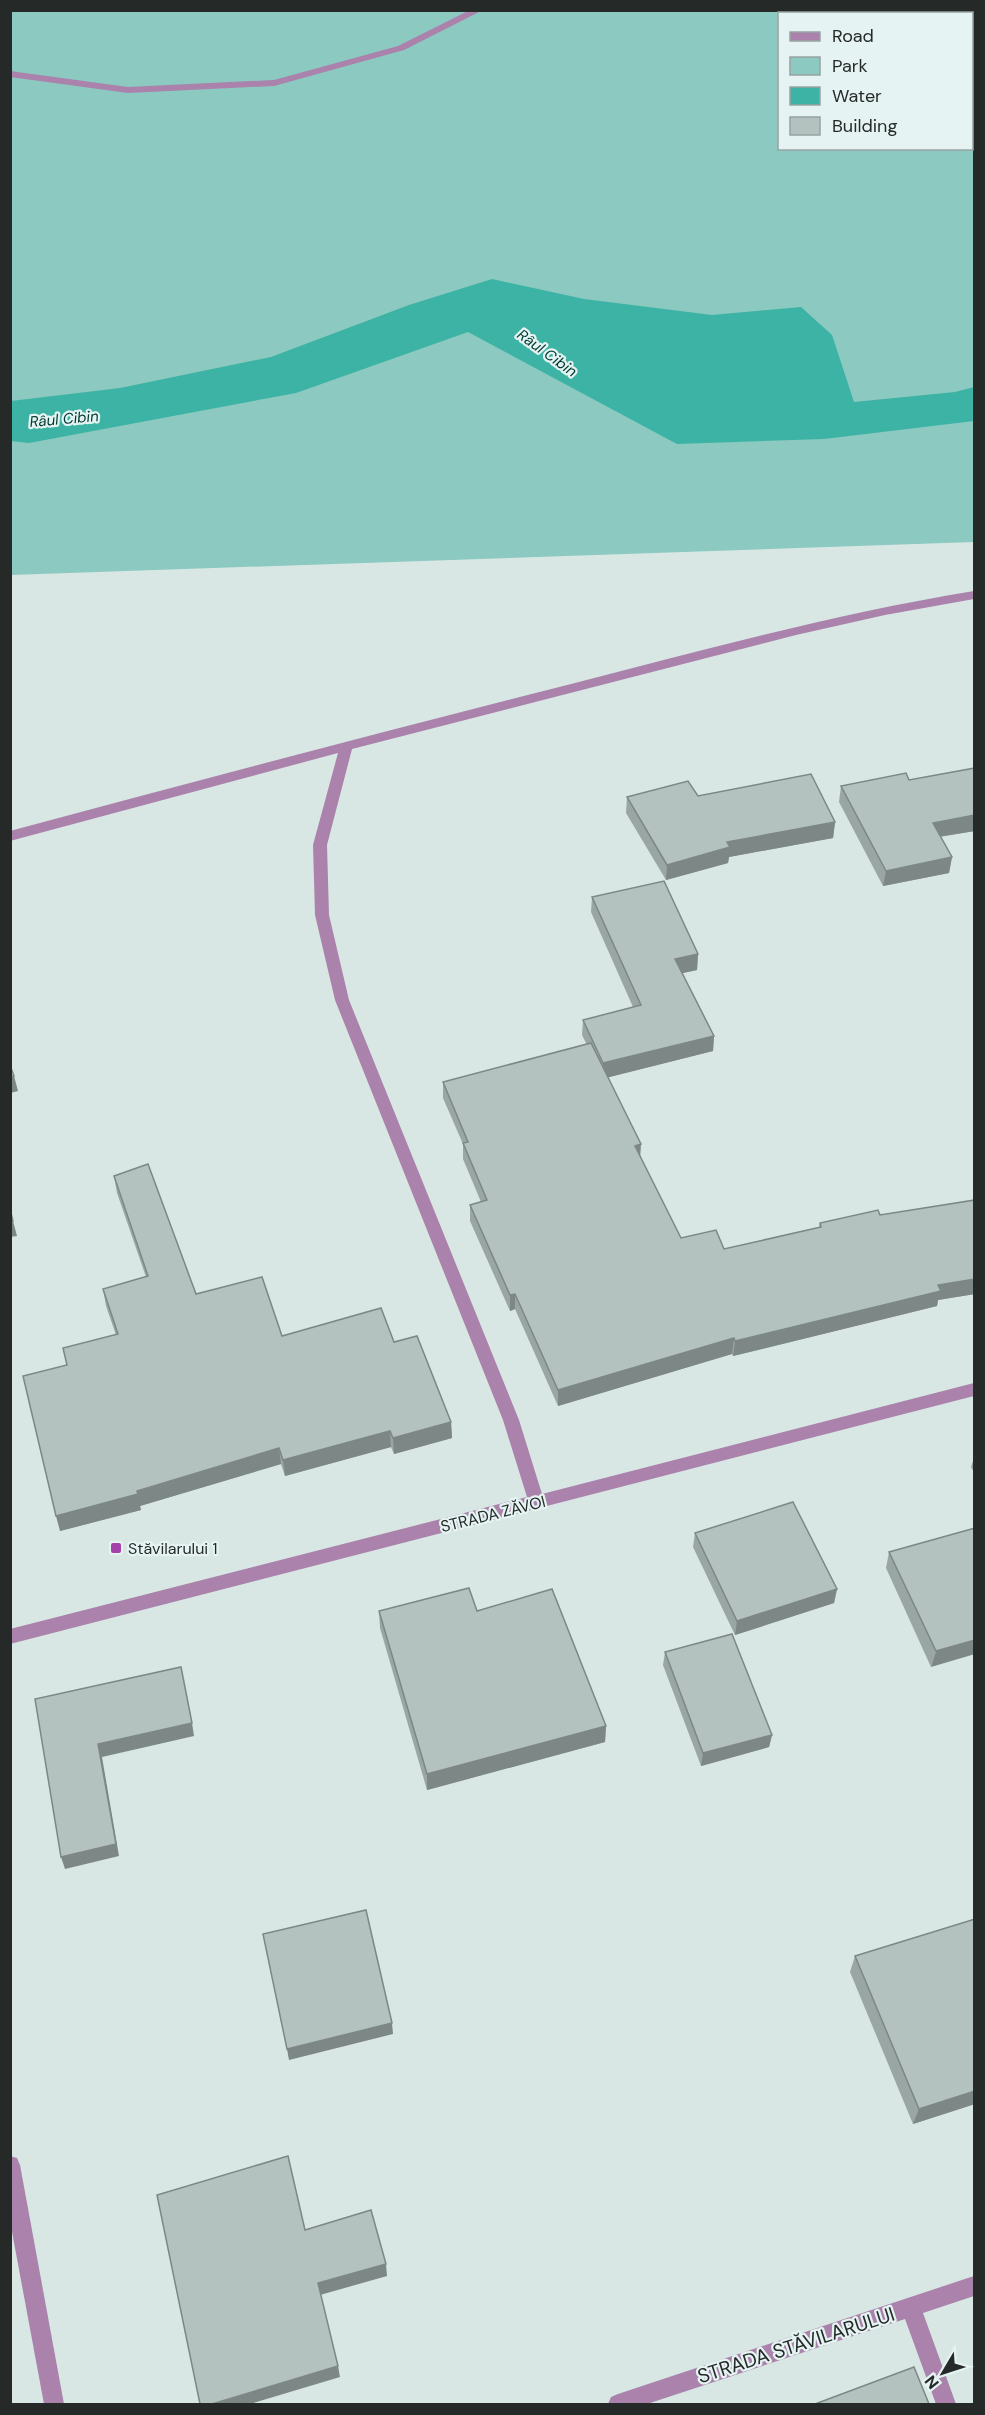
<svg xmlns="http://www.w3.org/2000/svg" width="985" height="2415" font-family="'DM Sans',sans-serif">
	<rect width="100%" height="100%" fill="#d8e7e4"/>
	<!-- green -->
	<path fill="#8cc9c0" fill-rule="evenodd" d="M10 11H974V542L11 575ZM780 14H972V148H780Z"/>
	<!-- water -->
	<polygon fill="#3cb3a4" points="492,279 584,299 712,315 801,307 832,335 854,402 955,392 974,387 974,421 824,439 677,444 468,332 296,393 29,443 11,441 11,401 120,388 271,357 409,305"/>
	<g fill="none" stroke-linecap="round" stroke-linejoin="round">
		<!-- minor -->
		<g fill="#aa82ab" fill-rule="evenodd">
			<polygon points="470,10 483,10 404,50 274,86 128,93 10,77 10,71 128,87 274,80 398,46"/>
			<path d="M974 591V599L885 615 796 635 352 749 327 845 329 915 349 1000 519 1420 542 1494 974 1383V1396L10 1644V1629L527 1497 503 1420 335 1000 315 915 313 845 338 753 10 841V831C199 780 386 731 575 683 707 649 839 613 974 591Z"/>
			<polygon points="10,2156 17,2158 20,2165 64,2404 44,2404 10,2221"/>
			<polygon points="974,2276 974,2296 923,2313 956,2404 936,2404 905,2319 647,2404 608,2404 611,2397 618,2394"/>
		</g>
	</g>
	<!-- wall -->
	<g fill="#9aa6a4">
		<polygon points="975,768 975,831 940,837 952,857 949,873 883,886 839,802 841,786 909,780"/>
		<polygon points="698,796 835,822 833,838 729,857 728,863 666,880 626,813 627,797"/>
		<polygon points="592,897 698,954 697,970 682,973 714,1036 713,1051 608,1077 640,1156 681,1238 724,1249 819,1227 820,1223 880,1215 975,1200 975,1294 938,1300 937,1306 733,1356 732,1354 558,1406 515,1309 510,1311 470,1221 470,1205 481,1202 463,1159 463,1144 443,1098 443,1082 587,1045 582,1035 583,1020 633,1007 591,912"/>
		<polygon points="114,1176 196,1294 282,1336 394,1342 451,1422 452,1438 394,1454 391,1447 285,1476 281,1464 140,1506 141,1510 60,1531 67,1365 116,1335 106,1306 103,1289 146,1277 117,1193"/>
		<polygon points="975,1455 975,1474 971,1467"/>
		<polygon points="975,1528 931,1667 886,1568 889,1552"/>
		<polygon points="695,1533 837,1589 834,1603 735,1635 693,1547"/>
		<polygon points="379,1611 477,1611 606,1726 605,1742 427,1790 380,1628"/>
		<polygon points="665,1652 772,1735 769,1747 701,1766 663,1665"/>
		<polygon points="975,1919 975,2104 913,2124 850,1972 855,1956"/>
	</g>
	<!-- shaded-wall -->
	<g fill="#7d8786">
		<polygon points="975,815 975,831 930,838 933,823"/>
		<polygon points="835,822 833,838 729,857 728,863 666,880 667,865 727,842"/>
		<polygon points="952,857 949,873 883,886 886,871"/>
		<polygon points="698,954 697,970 674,975 675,959"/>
		<polygon points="714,1036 713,1051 602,1079 603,1063"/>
		<polygon points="14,1076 18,1091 10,1093 10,1077"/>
		<polygon points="641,1144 640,1160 635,1146"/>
		<polygon points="10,1221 13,1221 17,1236 10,1237"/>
		<polygon points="975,1279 975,1294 938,1300 937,1306 733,1356 735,1341 938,1285"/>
		<polygon points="515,1294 515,1309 510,1311 510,1295"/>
		<polygon points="734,1338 732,1354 558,1406 558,1390"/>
		<polygon points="451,1422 452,1438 394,1454 393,1438"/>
		<polygon points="390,1431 391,1447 285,1476 283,1460"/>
		<polygon points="279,1448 281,1464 140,1506 141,1510 60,1531 56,1516"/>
		<polygon points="837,1589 834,1603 735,1635 737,1621"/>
		<polygon points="975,1640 975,1654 931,1667 936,1651"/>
		<polygon points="192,1723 194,1736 102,1757 119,1856 65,1869 61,1857 98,1744"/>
		<polygon points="606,1726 605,1742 427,1790 427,1774"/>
		<polygon points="772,1735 769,1747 701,1766 703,1753"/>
		<polygon points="392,2023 393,2034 289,2060 287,2049"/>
		<polygon points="975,2091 975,2104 913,2124 919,2109"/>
		<polygon points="386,2264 387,2276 320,2295 318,2283"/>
		<polygon points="338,2366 340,2377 250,2404 212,2404"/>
	</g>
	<!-- building -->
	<g fill="#b3c1bf" stroke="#7d8786" stroke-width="1.5">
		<polygon points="975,768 975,815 933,823 952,857 886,871 841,786 906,773 909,780"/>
		<polygon points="811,774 835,822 727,842 730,847 667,865 627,797 688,781 698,796"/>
		<polygon points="664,881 698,954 675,959 714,1036 603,1063 583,1020 641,1005 592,897"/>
		<polygon points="591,1043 641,1144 635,1146 681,1238 716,1230 724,1249 821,1227 820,1223 878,1210 880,1215 975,1200 975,1279 938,1285 941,1291 735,1341 734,1338 558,1390 515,1294 510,1295 470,1205 487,1200 463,1143 468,1142 443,1082"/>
		<polygon points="10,1065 14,1076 10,1077"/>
		<polygon points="148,1164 196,1294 262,1277 282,1336 381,1308 394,1342 417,1336 451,1422 393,1438 390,1431 283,1460 279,1448 137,1491 138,1494 56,1516 23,1376 67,1365 63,1348 118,1334 103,1289 148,1276 114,1176"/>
		<polygon points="10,1209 13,1221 10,1221"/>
		<polygon points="793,1502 837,1589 737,1621 695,1533"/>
		<polygon points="975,1528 975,1640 936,1651 889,1552"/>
		<polygon points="469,1588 477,1611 552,1589 606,1726 427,1774 379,1611"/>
		<polygon points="732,1634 772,1735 703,1753 665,1652"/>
		<polygon points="181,1667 192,1723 98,1744 116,1844 61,1857 35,1699"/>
		<polygon points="366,1910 392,2023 287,2049 263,1934"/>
		<polygon points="975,1919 975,2091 919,2109 855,1956"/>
		<polygon points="288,2156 305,2230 371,2210 386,2264 318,2283 338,2366 212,2404 200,2404 157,2195"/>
		<polygon points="914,2367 929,2404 815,2404"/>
	</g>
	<!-- markers -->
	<rect fill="#a542a9" stroke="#e5f4f2" stroke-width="2" x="110" y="1542" width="12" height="12" rx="3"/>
	<g text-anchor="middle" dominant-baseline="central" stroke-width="4.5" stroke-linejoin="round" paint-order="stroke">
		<!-- far-water labels -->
		<g font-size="15" font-style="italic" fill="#003832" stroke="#e5f4f2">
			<text transform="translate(547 353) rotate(36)">Râul Cibin</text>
			<text transform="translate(64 419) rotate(-5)">Râul Cibin</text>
		</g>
		<!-- street labels -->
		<g font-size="16" fill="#252a29" stroke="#e5f4f2">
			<text transform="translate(493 1514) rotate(-14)">STRADA ZĂVOI</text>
		</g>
		<!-- poi labels -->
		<g font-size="16" fill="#252a29" stroke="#e5f4f2" text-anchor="start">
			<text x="128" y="1548">Stăvilarului 1</text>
		</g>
		<!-- near-street labels -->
		<g font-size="20" fill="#252a29" stroke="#e5f4f2">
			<text transform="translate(796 2345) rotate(-18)">STRADA STĂVILARULUI</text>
		</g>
	</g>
	<!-- border -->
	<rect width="985" height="2415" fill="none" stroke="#252a29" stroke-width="24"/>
	<!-- legend -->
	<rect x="778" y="12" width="195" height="138" fill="#e5f4f2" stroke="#98a3a2" stroke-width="1.5"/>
	<rect x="790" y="32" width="30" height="9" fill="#aa82ab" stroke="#98a3a2" stroke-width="1.5"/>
	<text x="832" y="42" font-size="18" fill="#252a29">Road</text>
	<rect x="790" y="57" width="30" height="18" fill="#8cc9c0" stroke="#98a3a2" stroke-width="1.5"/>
	<text x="832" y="72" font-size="18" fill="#252a29">Park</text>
	<rect x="790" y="87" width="30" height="18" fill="#3cb3a4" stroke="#98a3a2" stroke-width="1.5"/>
	<text x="832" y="102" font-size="18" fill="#252a29">Water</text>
	<rect x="790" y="117" width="30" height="18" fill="#b3c1bf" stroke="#98a3a2" stroke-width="1.5"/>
	<text x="832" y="132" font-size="18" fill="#252a29">Building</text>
	<!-- north arrow -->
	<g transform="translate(943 2373) rotate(231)" stroke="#e5f4f2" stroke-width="4.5" paint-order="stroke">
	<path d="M0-4.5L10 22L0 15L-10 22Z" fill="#252a29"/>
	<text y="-9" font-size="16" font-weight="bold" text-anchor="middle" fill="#252a29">N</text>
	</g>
</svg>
